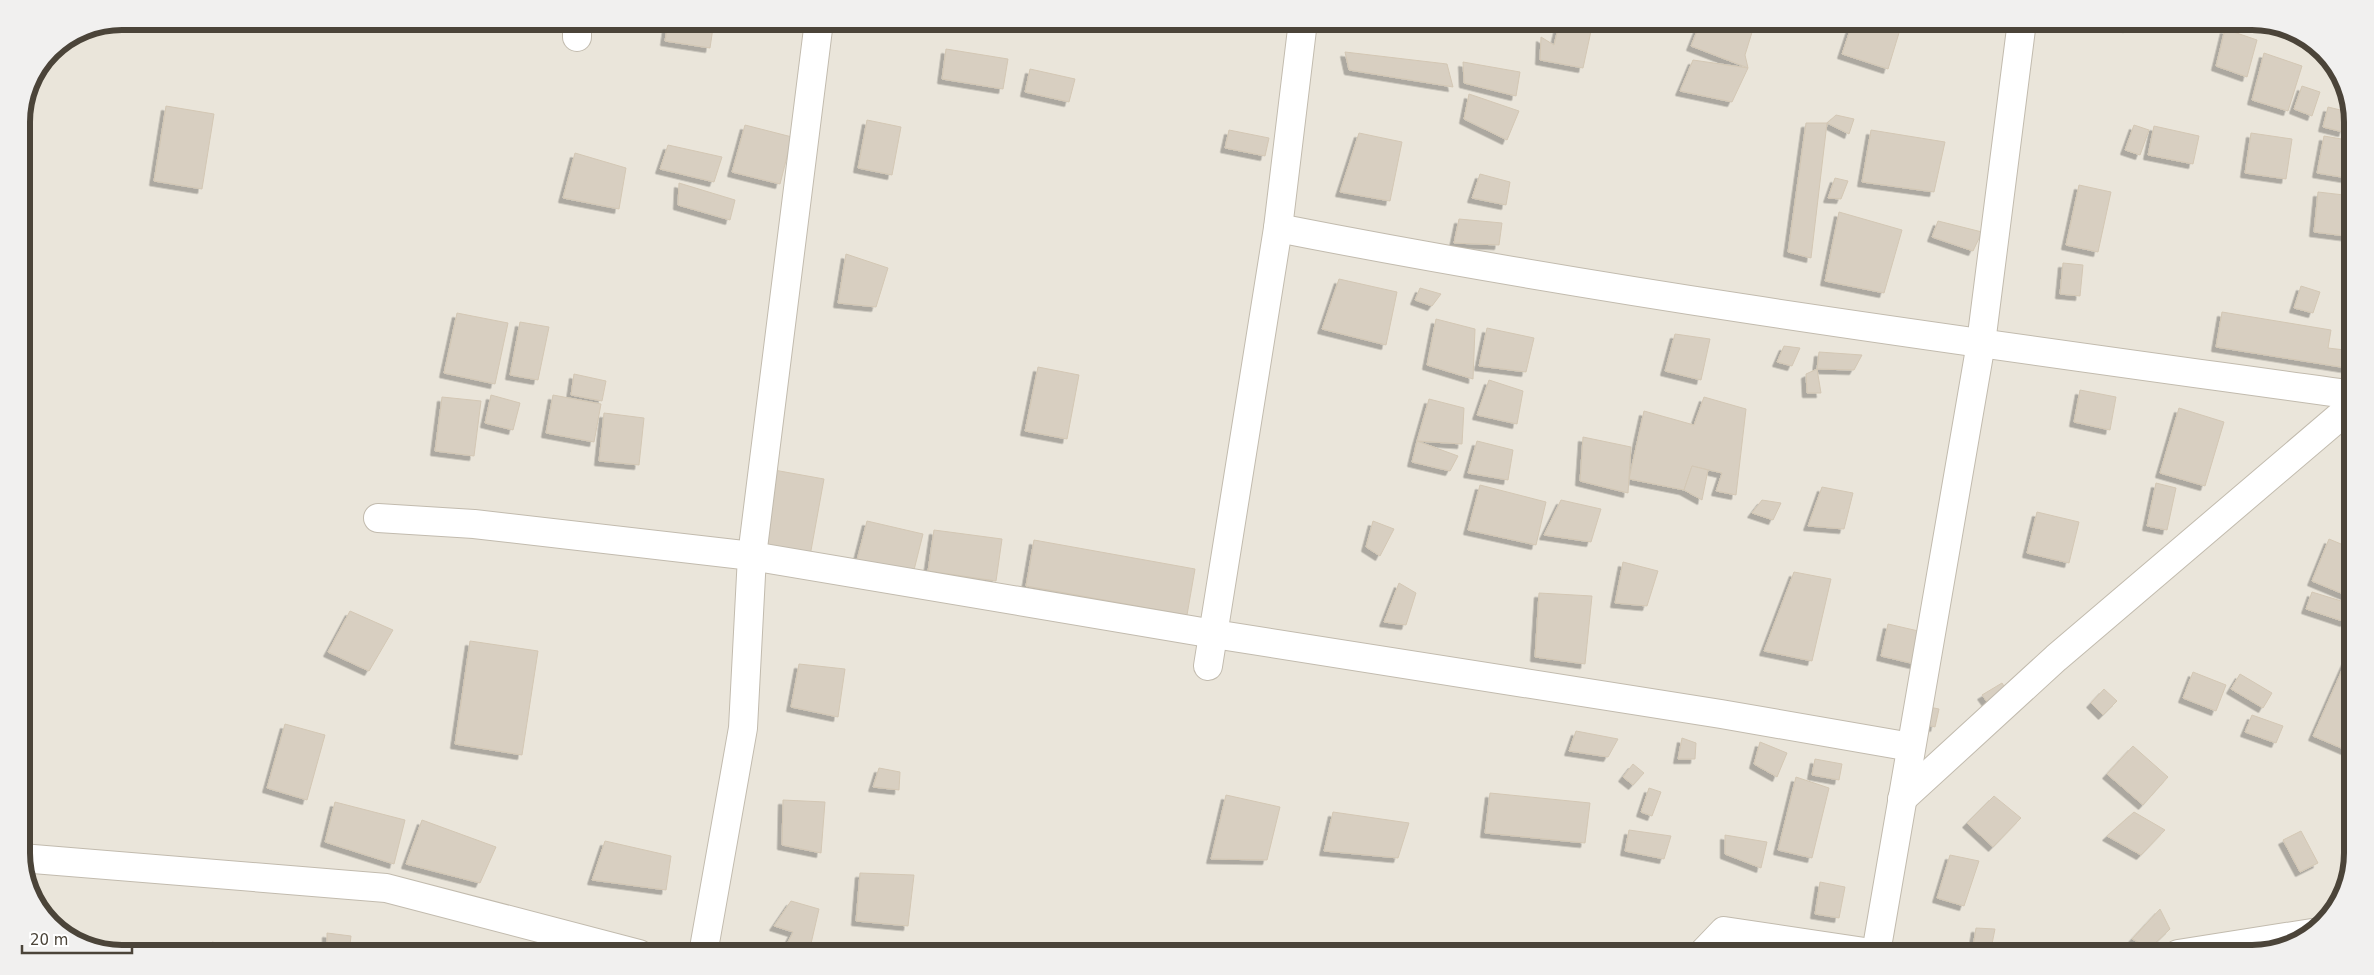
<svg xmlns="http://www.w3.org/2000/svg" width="2374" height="975" font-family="'DejaVu Sans',sans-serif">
	<defs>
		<filter id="shadow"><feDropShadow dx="-4.5" dy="4.5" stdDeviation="0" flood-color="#0004"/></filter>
	</defs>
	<rect width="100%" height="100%" fill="#f6f3ec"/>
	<!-- residential -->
	<polygon fill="#eae5da" points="122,21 2252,21 2291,29 2332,61 2353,115 2353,853 2345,892 2308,937 2253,954 122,954 83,946 42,914 21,860 21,115 29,83 51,50 83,29"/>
	<!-- building -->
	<g fill="#d8cfc1" stroke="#d3c7b4" filter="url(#shadow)">
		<polygon points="668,21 714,21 710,48 665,41"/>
		<polygon points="1560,21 1591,31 1583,68 1540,60 1541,37 1554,45"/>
		<polygon points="1701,21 1731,21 1753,29 1745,55 1748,68 1691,46"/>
		<polygon points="1853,21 1902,23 1888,69 1842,54"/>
		<polygon points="2103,21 2130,21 2128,28"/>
		<polygon points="2225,29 2257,40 2247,77 2216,66"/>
		<polygon points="946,49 1008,59 1003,89 942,79"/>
		<polygon points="1345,52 1447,64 1453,87 1349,70"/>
		<polygon points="2264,53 2302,66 2288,111 2252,100"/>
		<polygon points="1693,60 1748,68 1732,102 1680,91"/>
		<polygon points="1463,62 1520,72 1516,96 1464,83"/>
		<polygon points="1030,69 1075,79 1069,102 1025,92"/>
		<polygon points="2302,86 2320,92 2312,116 2294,109"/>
		<polygon points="1469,94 1519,111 1507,140 1464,119"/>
		<polygon points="166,106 214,114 202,189 154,181"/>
		<polygon points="2328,107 2349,112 2343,132 2323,127"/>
		<polygon points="1836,115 1854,119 1849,134 1827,123"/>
		<polygon points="867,120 901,127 892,175 858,168"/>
		<polygon points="1806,123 1827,123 1811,258 1788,252"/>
		<polygon points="745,125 792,137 780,184 732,172"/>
		<polygon points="2134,125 2149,130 2140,155 2125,150"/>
		<polygon points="2154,126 2199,136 2193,164 2148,155"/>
		<polygon points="1229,130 1269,138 1265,156 1225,148"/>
		<polygon points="1871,130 1945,142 1934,192 1862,182"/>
		<polygon points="1359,133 1402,142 1390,201 1340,192"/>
		<polygon points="2251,133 2292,139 2286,179 2245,173"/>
		<polygon points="2324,136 2353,141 2353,179 2317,173"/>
		<polygon points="668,145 722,157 714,182 660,169"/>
		<polygon points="575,153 626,168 619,209 563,198"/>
		<polygon points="1480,174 1510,182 1506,205 1472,198"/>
		<polygon points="1835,178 1848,181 1841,199 1828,198"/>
		<polygon points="679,183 735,200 730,220 678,205"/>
		<polygon points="2079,185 2111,192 2098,252 2066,245"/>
		<polygon points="2318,192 2353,196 2353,237 2314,232"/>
		<polygon points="1839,212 1902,230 1884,293 1825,281"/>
		<polygon points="1459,219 1502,223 1499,245 1454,243"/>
		<polygon points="1938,221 1982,232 1973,251 1932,237"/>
		<polygon points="846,254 888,268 876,307 838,303"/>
		<polygon points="2063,263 2083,265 2080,296 2060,294"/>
		<polygon points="1339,279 1397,292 1386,345 1322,329"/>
		<polygon points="2301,286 2320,292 2313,313 2294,308"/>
		<polygon points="1420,288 1441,294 1432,306 1415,300"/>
		<polygon points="2222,312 2331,330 2328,348 2353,351 2353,369 2216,347"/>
		<polygon points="457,313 508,323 495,384 444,373"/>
		<polygon points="1436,319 1475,329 1473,379 1427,365"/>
		<polygon points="520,322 549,327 538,380 510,375"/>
		<polygon points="1487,328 1534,338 1526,372 1479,366"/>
		<polygon points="1675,334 1710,339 1701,380 1665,371"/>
		<polygon points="1784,346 1800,348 1792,366 1777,362"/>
		<polygon points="1819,352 1862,355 1854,370 1817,369"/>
		<polygon points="1038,367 1079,375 1067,439 1025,431"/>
		<polygon points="1817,369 1821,393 1807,393 1806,374"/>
		<polygon points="574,374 606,381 602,401 571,395"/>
		<polygon points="1489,380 1523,391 1517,424 1477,415"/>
		<polygon points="2080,390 2116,397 2110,430 2074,422"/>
		<polygon points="491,395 520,403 513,430 485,423"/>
		<polygon points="553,395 601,404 594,442 546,433"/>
		<polygon points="442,397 481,401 474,456 435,451"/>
		<polygon points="1704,397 1746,409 1736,495 1716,491 1722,473 1692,466 1684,490 1629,479 1644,411 1694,425"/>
		<polygon points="1429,399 1464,408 1462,444 1417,441"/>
		<polygon points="2179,408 2224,422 2205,486 2160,473"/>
		<polygon points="604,413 644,418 639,465 599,461"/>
		<polygon points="1583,437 1631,447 1628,493 1580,481"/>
		<polygon points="1417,441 1458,456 1450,471 1412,462"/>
		<polygon points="1477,441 1513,450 1508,480 1468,473"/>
		<polygon points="1692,466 1708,470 1702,500 1684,490"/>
		<polygon points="774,470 824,479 810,556 760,547"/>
		<polygon points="2156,483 2176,488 2167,530 2147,526"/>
		<polygon points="1480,485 1546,502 1536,545 1468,530"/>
		<polygon points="1822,487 1853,493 1844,529 1808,526"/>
		<polygon points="1561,500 1601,509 1591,542 1544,535"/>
		<polygon points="1762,500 1781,503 1773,520 1752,513"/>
		<polygon points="2037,512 2079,522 2069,563 2027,553"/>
		<polygon points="867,521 923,534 912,578 856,564"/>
		<polygon points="1373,521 1394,529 1380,556 1366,547"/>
		<polygon points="934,530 1002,539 996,581 928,571"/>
		<polygon points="2329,539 2353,549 2353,598 2312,581"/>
		<polygon points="1034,540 1195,569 1187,615 1026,586"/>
		<polygon points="1623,562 1658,571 1647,606 1615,603"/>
		<polygon points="1794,572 1831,579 1812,661 1764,651"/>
		<polygon points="1399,583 1416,593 1406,625 1384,622"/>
		<polygon points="2312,592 2351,604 2345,622 2306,609"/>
		<polygon points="1539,593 1592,596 1585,664 1535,657"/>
		<polygon points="350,611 393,630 369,671 328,652"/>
		<polygon points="1888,624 1927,633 1919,665 1881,656"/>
		<polygon points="470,641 538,651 522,755 455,744"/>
		<polygon points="2353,645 2353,735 2346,750 2313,736"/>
		<polygon points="799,664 845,669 838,717 791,707"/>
		<polygon points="2193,672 2226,685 2216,711 2183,698"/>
		<polygon points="2240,674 2272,693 2263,708 2231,689"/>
		<polygon points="2002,683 2009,694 1990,706 1982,695"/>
		<polygon points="2104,689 2117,701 2103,715 2091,703"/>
		<polygon points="1924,706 1939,709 1935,727 1920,723"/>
		<polygon points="2252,715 2283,726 2276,743 2245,732"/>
		<polygon points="285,724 325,735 307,800 267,788"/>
		<polygon points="1576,731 1618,739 1608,757 1569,751"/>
		<polygon points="1682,738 1696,743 1695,759 1678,759"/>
		<polygon points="1760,742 1787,753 1777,777 1754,764"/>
		<polygon points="2133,746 2168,777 2143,805 2107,774"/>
		<polygon points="1815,759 1842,764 1839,780 1812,775"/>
		<polygon points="1633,764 1644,773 1633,785 1623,777"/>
		<polygon points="879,768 900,772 899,790 873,787"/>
		<polygon points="1796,777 1829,788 1812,858 1778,850"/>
		<polygon points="1649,788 1661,792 1652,816 1641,812"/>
		<polygon points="1490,793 1590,803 1585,843 1485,833"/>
		<polygon points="1226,795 1280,807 1267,860 1211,859"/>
		<polygon points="1994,796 2021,818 1993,847 1967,823"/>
		<polygon points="783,800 825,802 821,853 782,845"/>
		<polygon points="335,802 405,820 394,864 325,842"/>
		<polygon points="1333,812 1409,823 1398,858 1324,851"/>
		<polygon points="2134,812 2165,830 2141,855 2107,836"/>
		<polygon points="422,820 496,847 480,883 406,864"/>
		<polygon points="1629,830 1671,836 1664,859 1625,851"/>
		<polygon points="2301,831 2318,863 2300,872 2283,840"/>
		<polygon points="1725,835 1767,842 1761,868 1725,854"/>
		<polygon points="605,841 671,856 666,890 592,880"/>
		<polygon points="1950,855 1979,861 1964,906 1937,898"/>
		<polygon points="860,873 914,875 908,926 856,921"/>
		<polygon points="1820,882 1845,887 1839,918 1815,914"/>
		<polygon points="791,901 819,909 810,948 787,944 793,932 774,926"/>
		<polygon points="2160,909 2170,929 2150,948 2132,939"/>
		<polygon points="1976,928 1995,929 1990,954 1973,947"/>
		<polygon points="327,933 351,936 349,954 327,954"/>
		<polygon points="212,942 236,947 234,954 209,954"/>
	</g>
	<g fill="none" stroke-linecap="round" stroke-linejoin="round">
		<!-- minor casing -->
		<g stroke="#c2bbae" stroke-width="30">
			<g id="minor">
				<polyline points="577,37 577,21"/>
				<path d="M1278 228C1633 298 1994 345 2353 395"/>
				<polyline points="378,518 474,524 752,556 1214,634 1721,714 1911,747"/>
				<polyline points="1208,666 1278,228 1303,21"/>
				<polyline points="1902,799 2056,658 2353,405"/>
				<polyline points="21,858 386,888 639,954"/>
				<polyline points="1876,953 1981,343 2022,21"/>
				<polyline points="703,954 743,728 752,556 819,21"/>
				<polyline points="1702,954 1724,931 1878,954"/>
				<polyline points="2178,954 2312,933"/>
			</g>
		</g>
		<!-- minor -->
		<use href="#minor" stroke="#fff" stroke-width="28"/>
	</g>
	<!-- crop -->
	<path d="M0 0H2374V975H0ZM122 30H2252A92 92 0 0 1 2344 122V853A92 92 0 0 1 2252 945H122A92 92 0 0 1 30 853V122A92 92 0 0 1 122 30Z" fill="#f1f0ef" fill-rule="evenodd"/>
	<path fill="none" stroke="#4b4439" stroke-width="6" d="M122 30H2252A92 92 0 0 1 2344 122V853A92 92 0 0 1 2252 945H122A92 92 0 0 1 30 853V122A92 92 0 0 1 122 30Z"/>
	<!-- scale -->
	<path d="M22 945v8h110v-8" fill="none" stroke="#4b4439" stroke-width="2.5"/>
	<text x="30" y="945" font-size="15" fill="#4b4439" stroke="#ffffff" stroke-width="4" paint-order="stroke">20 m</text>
</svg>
